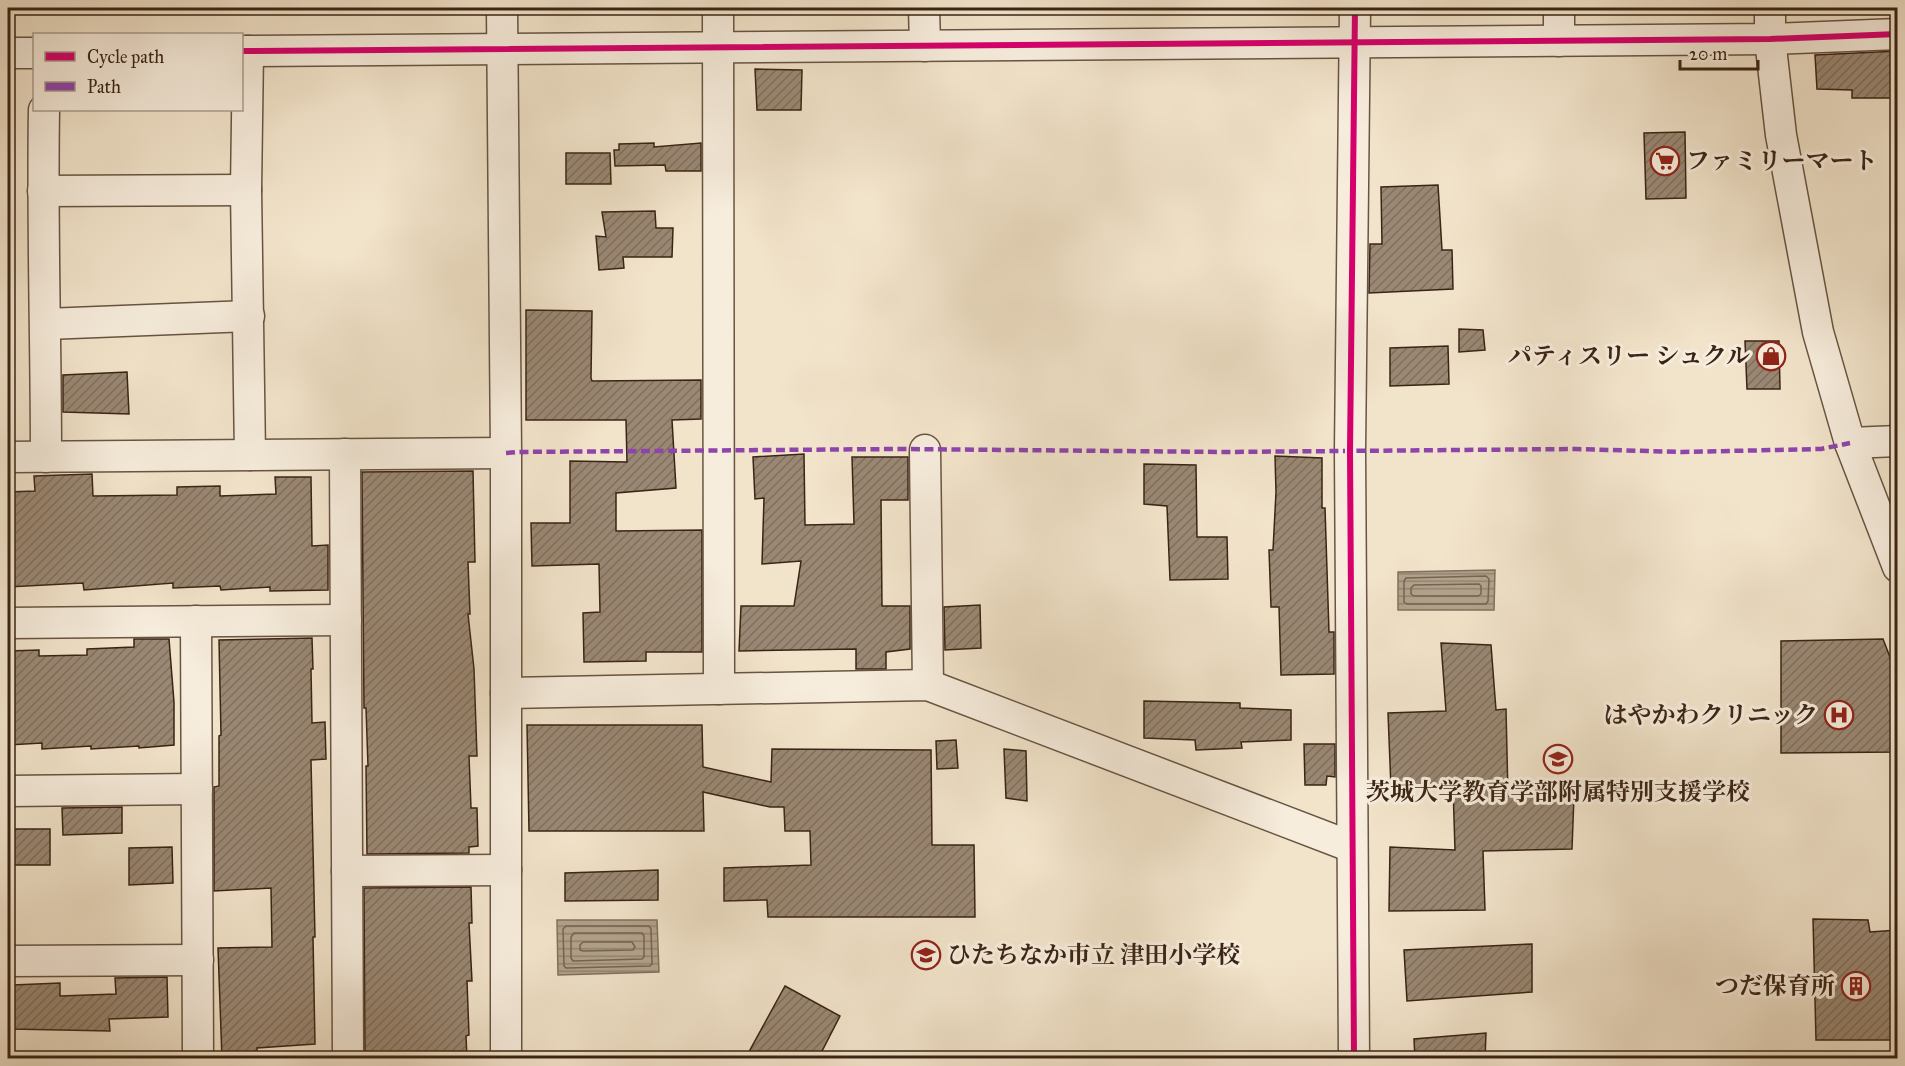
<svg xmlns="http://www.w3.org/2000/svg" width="1905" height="1066" font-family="'IM FELL Great Primer','Noto Serif JP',serif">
	<defs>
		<pattern id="water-rules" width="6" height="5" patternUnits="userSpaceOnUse" patternTransform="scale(1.5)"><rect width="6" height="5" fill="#b3a38d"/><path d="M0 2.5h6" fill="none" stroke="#938572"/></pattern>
		<pattern id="building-hatch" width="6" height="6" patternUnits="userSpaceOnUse" patternTransform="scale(1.5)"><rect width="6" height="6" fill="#9a8874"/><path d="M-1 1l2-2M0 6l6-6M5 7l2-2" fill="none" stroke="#7f6f5e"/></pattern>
	</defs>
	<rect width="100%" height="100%" fill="#f2e4cb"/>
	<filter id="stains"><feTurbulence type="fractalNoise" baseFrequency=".00333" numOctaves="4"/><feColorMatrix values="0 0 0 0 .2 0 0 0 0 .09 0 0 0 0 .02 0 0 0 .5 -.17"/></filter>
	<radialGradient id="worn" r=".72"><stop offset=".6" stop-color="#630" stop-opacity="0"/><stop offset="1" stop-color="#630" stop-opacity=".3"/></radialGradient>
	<!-- water -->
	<g fill="url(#water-rules)" stroke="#83705d" stroke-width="1.5">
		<polygon points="1495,570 1494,610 1398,610 1398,572"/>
		<polygon points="557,920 657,920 659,972 558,975"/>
	</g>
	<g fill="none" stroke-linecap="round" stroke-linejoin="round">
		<!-- shore -->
		<g stroke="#766451" stroke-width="1.5">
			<polygon points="1486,576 1489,579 1488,601 1486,604 1407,604 1404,602 1404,581 1406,578"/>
			<polygon points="1479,584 1481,586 1481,594 1478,596 1414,596 1411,594 1411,588 1414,585"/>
			<polygon points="566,926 649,926 651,929 652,964 650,966 566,968 564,966 563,929"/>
			<polygon points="574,933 642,933 644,936 644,957 642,959 573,961 571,958 571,937"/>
			<polygon points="583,942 632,942 635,947 633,950 583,951 580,950 580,945"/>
		</g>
	</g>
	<!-- building -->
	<g fill="url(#building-hatch)" stroke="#3a2415" stroke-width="1.5">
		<polygon points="1898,51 1898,98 1852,98 1852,90 1817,89 1815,55"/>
		<polygon points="755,69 802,70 801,110 757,110"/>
		<polygon points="1685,132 1686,198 1646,199 1644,133"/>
		<polygon points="654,143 654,147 701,143 701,171 666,171 665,165 615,166 614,150 619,150 619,144"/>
		<polygon points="566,153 610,153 611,184 566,184"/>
		<polygon points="1438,185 1442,250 1452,250 1453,289 1369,293 1370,244 1382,244 1381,187"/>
		<polygon points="655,211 656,228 673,228 672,257 623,257 624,268 599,270 596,236 606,237 602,212"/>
		<polygon points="526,310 592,311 591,378 592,381 701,380 701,419 672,420 676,488 616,493 616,531 702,530 702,652 646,652 646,661 584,662 583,613 600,612 599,564 532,566 531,523 570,523 570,461 627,462 626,420 526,420"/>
		<polygon points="1459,329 1483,330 1485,350 1459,352"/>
		<polygon points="1745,341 1779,341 1780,389 1747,389"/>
		<polygon points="1448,346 1449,384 1390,386 1390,348"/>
		<polygon points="127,372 129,414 63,412 63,375"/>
		<polygon points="804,454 805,525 854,524 852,457 908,457 908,500 881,500 882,606 910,606 910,649 886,652 886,669 856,669 856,649 739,651 741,606 794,606 801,561 762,564 764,498 755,499 753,457"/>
		<polygon points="1275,456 1322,458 1322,508 1325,508 1329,632 1334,632 1334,674 1281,675 1279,607 1271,607 1269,550 1273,550 1276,492"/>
		<polygon points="1144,464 1196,465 1197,537 1227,537 1228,579 1170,580 1167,506 1144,504"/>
		<polygon points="473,471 475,562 468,562 470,614 468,614 474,669 477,756 469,756 471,808 477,808 478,846 469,847 469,853 367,854 366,766 368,766 366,708 364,708 362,472"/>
		<polygon points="92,474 93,496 177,495 177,487 220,486 220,496 276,494 275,477 311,477 312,546 328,545 328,590 270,591 270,587 221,590 220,586 173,588 173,583 84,590 83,583 8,587 8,492 35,491 34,476"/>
		<polygon points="980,605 981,648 945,650 944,607"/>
		<polygon points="312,638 313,669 311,669 312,723 325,722 326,759 311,760 315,937 313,937 315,1044 257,1048 257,1059 222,1059 218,948 272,947 271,888 214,891 214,787 219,786 219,736 221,735 219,640"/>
		<polygon points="134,639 169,639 174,702 174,745 139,748 139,746 91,749 91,746 42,749 42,743 8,745 8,651 39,650 39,656 87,655 87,649 134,647"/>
		<polygon points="1883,639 1898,678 1898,752 1781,753 1781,641"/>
		<polygon points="1441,643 1491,645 1496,710 1506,709 1508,796 1574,796 1572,849 1483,851 1485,910 1389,911 1390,847 1455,850 1453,786 1391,788 1388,713 1446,711"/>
		<polygon points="1144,701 1240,703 1240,708 1291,710 1291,740 1241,742 1242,748 1196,750 1195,740 1144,738"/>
		<polygon points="527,725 702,725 703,767 771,782 772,749 931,750 932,845 974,845 975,917 768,917 767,900 724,901 724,868 811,865 810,831 785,831 784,807 770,807 703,792 704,831 529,831"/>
		<polygon points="956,740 958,768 937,769 936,741"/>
		<polygon points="1304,744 1335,744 1335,777 1327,776 1326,785 1305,785"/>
		<polygon points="1004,749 1026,751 1027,801 1006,798"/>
		<polygon points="122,807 122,833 63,835 62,808"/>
		<rect x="8" y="829" width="42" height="36"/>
		<polygon points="172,847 173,883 129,885 129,848"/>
		<polygon points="658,870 658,900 565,901 565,873"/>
		<polygon points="471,887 472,923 469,923 472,981 467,981 469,1035 466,1036 467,1059 365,1059 364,888"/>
		<polygon points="1813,919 1868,920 1870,932 1898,930 1898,1040 1816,1040"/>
		<polygon points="1532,944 1532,992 1407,1001 1404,950"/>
		<polygon points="167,977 168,1017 109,1019 110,1031 11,1029 13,985 60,983 60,996 116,994 115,978"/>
		<polygon points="785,986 840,1016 818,1059 745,1059"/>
		<polygon points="1486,1033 1485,1059 1415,1059 1414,1039"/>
	</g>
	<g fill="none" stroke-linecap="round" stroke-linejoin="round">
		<!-- minor casing -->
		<g stroke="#685442" stroke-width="33">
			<g id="minor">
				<polyline points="502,8 506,453 506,1058"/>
				<polyline points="718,8 719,689"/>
				<polyline points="924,8 925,46"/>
				<polyline points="1559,8 1559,41"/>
				<polyline points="1770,8 1770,39 1781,135 1818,332 1850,443 1898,567"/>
				<polyline points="242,51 1770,39 1898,34"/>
				<polyline points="248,51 246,190 250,455"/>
				<polyline points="8,53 34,53"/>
				<path d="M44 110C42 225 46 341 46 457"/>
				<polyline points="43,191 246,190"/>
				<polyline points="46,324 249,316"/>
				<polyline points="1850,443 1898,441"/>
				<polyline points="925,450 928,685"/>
				<polyline points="345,454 348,1058"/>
				<polyline points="8,457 506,453"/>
				<polyline points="196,621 198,1058"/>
				<polyline points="8,623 346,620"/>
				<polyline points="506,693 928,685 1352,847"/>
				<polyline points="8,791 197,789"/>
				<polyline points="347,871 506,870"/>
				<polyline points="8,961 198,960"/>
				<polyline points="1354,1058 1350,451 1355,8"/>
			</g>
		</g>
		<!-- minor -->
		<use href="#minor" stroke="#f7eddd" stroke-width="30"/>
		<!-- quiet -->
		<polyline stroke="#8e44ad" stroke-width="4.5" stroke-dasharray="9 4.5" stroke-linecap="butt" points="506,453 517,452 898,449 1222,452 1575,449 1682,452 1821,449 1850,443"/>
		<!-- cycleway casing -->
		<g stroke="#f7eddd" stroke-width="10">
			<g id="cycleway">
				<polyline points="242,51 1770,39 1898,34"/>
				<polyline points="1354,1058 1350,451 1355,8"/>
			</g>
		</g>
		<!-- cycleway -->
		<use href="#cycleway" stroke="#d6006c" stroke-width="6"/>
	</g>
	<!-- icons -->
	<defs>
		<g id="supermarket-ring" transform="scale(1.5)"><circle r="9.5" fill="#f7eddd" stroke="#8f2418" stroke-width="1.5"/><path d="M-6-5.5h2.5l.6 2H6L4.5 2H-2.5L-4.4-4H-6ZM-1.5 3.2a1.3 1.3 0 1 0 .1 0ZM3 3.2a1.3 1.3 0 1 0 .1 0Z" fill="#8f2418"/></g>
		<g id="shop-ring" transform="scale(1.5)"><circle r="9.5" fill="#f7eddd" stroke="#8f2418" stroke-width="1.5"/><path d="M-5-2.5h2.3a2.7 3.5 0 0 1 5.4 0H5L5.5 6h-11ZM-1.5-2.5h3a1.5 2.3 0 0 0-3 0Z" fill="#8f2418"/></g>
		<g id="hospital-ring" transform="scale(1.5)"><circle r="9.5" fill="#f7eddd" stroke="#8f2418" stroke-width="1.5"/><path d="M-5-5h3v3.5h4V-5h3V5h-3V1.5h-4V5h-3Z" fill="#8f2418"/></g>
		<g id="school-ring" transform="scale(1.5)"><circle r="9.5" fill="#f7eddd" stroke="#8f2418" stroke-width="1.5"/><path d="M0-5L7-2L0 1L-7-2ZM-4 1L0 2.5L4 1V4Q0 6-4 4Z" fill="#8f2418"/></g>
		<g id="building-ring" transform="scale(1.5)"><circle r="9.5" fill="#f7eddd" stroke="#8f2418" stroke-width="1.5"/><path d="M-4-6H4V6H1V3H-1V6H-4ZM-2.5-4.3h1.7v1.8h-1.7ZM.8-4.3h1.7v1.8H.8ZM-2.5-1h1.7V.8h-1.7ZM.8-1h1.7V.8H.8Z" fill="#8f2418"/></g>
	</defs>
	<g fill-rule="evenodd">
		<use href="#supermarket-ring" x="1665" y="161"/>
		<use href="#shop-ring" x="1771" y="356"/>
		<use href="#hospital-ring" x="1839" y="715"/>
		<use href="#school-ring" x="1558" y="759"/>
		<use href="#school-ring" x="926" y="955"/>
		<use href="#building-ring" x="1856" y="986"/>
	</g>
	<g text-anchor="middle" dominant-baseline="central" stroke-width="6" stroke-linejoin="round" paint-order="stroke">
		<!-- poi labels -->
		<g font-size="24" font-weight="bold" fill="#3a2415" stroke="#f7eddd" text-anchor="end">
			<text x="1686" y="161" text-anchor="start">ファミリーマート</text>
			<text x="1750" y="356">パティスリー シュクル</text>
			<text x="1818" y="715">はやかわクリニック</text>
			<text x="1558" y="792" text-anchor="middle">茨城大学教育学部附属特別支援学校</text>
			<text x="947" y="955" text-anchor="start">ひたちなか市立 津田小学校</text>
			<text x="1835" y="986">つだ保育所</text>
		</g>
	</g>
	<!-- margin -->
	<rect width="1905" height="1066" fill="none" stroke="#f2e4cb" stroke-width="30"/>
	<rect x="9" y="9" width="1887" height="1048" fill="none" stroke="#3a2415" stroke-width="3"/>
	<rect x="15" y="15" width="1875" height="1036" fill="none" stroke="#3a2415" stroke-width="1.5"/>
	<!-- legend -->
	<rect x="33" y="33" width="210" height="78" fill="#f7eddd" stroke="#ab9d8d" stroke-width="1.5"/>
	<rect x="45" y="52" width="30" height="9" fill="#d6006c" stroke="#ab9d8d" stroke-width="1.5"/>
	<text x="87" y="63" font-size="18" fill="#3a2415">Cycle path</text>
	<rect x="45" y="82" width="30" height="9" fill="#8e44ad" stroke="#ab9d8d" stroke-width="1.5"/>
	<text x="87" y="93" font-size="18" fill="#3a2415">Path</text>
	<!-- scale -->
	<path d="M1680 60v9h78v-9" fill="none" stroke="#3a2415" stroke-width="3"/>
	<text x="1689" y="60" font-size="18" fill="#3a2415" stroke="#f7eddd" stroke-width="4.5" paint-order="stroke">20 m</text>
	<rect width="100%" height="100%" filter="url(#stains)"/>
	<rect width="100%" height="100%" fill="url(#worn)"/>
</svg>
